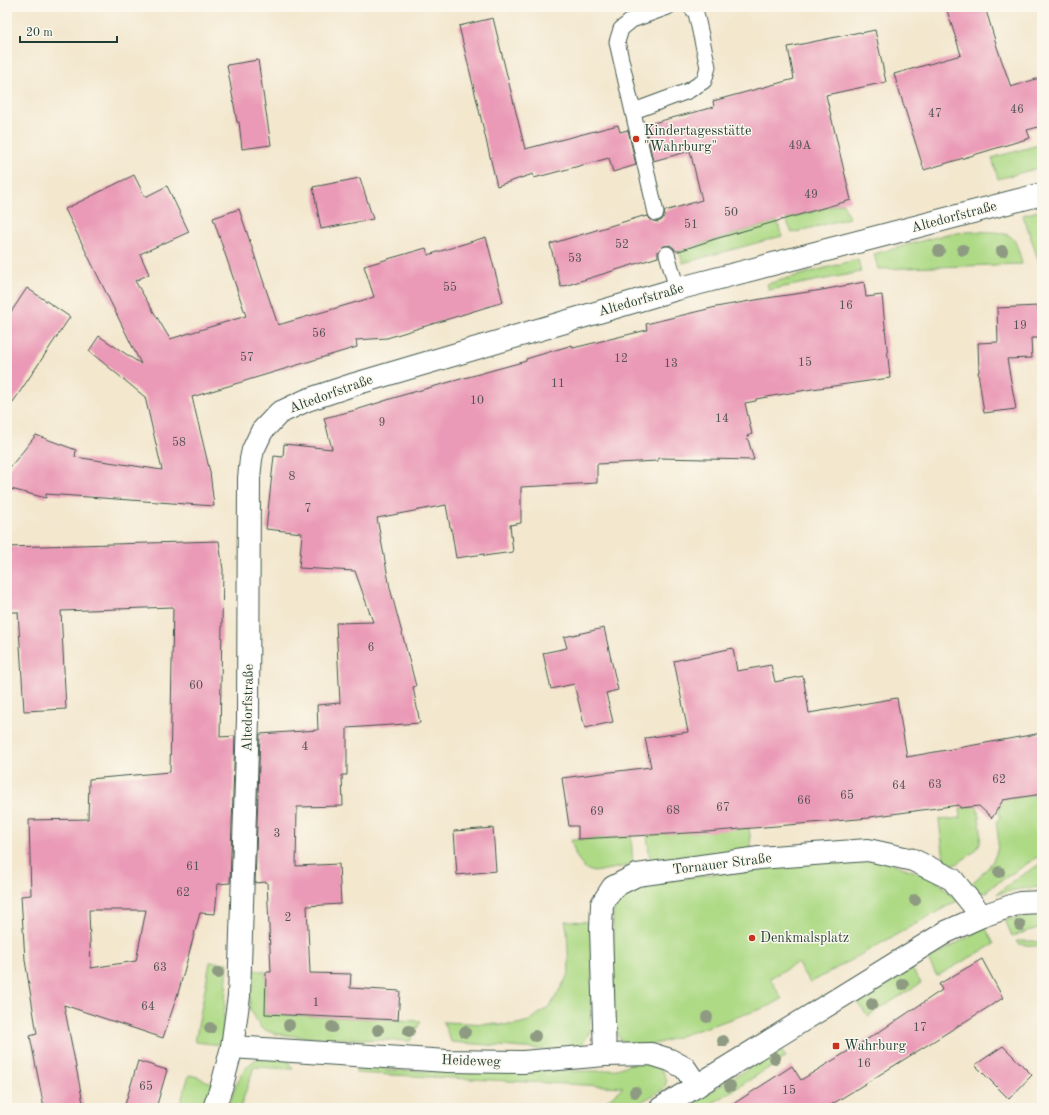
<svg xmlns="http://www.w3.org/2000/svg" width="1049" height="1115" font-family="'Old Standard TT',serif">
	<rect width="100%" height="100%" fill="#fbf7ec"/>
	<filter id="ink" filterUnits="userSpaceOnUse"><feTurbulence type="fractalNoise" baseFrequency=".025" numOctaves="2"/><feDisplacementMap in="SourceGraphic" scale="8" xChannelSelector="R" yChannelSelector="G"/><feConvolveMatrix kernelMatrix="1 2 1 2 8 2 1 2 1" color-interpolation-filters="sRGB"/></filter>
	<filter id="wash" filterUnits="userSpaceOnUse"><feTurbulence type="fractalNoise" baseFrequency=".012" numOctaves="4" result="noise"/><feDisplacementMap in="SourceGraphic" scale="16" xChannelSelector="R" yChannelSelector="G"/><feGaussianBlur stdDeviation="0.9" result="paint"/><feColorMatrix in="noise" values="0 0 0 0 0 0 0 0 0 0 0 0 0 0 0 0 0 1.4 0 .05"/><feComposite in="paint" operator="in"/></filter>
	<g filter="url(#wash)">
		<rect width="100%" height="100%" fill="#f3e7ce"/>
		<!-- green -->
		<g fill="#aeda86" stroke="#668c5d">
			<polygon points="1042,144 1042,167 998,179 992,158"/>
			<polygon points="843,203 849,218 792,233 786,219"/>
			<polygon points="1042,210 1042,264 1038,259 1023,215"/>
			<polygon points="777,221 782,236 683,263 679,251"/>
			<path d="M966 232C978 232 1007 229 1014 240 1017 244 1021 259 1022 264L878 269 874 254 947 234Z"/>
			<polygon points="858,259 861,272 769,290 767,284"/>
			<path d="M1042 794V855L1039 856 988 889 986 893 977 891 971 884C984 872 997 862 998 844 999 837 997 829 996 822L1000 817 998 800Z"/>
			<polygon points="977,806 981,829 980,843 975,851 957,864 952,864 944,859 939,820 961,818 960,808"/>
			<polygon points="749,828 752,852 650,861 647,835"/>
			<polygon points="631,836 633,865 594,872 585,869 576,856 571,840"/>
			<polygon points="880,859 935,879 958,901 951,904 810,983 797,963 770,978 782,999 770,1006 659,1043 632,1046 620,1039 614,1028 613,913 620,895 629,887 785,863"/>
			<polygon points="1042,863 1042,887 1020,889 997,894 1014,880"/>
			<polygon points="1042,914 1042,929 1038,928 1012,936 1005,920"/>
			<path d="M565 921 594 922 590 1031C582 1047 579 1051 560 1051L451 1042 443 1022 513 1025 529 1021 551 1005 569 973 567 930Z"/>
			<polygon points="985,927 994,944 937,976 928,960"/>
			<polygon points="1016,941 1031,941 1042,942 1042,947 1019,944"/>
			<polygon points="210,962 228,963 222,1045 195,1042"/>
			<polygon points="249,969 266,972 265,1014 421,1021 410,1041 304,1037 275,1034 261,1028 250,1009"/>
			<polygon points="912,969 921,983 868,1016 857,1003"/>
			<polygon points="780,1049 786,1057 705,1108 688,1108 687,1106"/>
			<path d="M267 1055 285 1056 293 1069 254 1067 240 1108H228C234 1092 239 1070 255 1060 259 1058 263 1056 267 1055Z"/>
			<polygon points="362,1060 377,1062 385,1070 484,1073 497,1068 560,1071 602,1071 617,1069 633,1063 657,1065 663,1072 667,1080 664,1089 631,1108 598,1108 623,1087 355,1073"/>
			<polygon points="189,1075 198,1077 215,1085 207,1108 179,1108"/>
		</g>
		<g id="blocks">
			<!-- building -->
			<g fill="#ea99b6" fill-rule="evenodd">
				<polygon points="946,7 985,7 997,47 1011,87 1042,77 1042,126 1027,130 1030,138 924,170 894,74 961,55"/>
				<polygon points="493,18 525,149 618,125 620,132 628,130 636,165 613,172 609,158 534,178 533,174 497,186 459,26"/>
				<polygon points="875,30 886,82 826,95 851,200 715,239 679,251 676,251 674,248 670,245 664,246 661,248 658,251 658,257 561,287 550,244 643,216 643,217 648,216 650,219 653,221 658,222 662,220 664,216 665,211 702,200 690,151 653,161 645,125 714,107 713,101 794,79 788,47 860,32 861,33"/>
				<polygon points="258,60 271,145 242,149 239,122 237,122 227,65"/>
				<polygon points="134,175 145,197 167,186 189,232 140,254 149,274 135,281 170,339 246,316 213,218 239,209 278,325 374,297 364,266 426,248 428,255 486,237 503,302 387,338 356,340 357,347 192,397 210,472 214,506 46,494 46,498 7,488 7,471 36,435 76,450 75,457 162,470 145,397 89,351 99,336 141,364 65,209"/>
				<polygon points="360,178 373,219 321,229 313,187"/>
				<polygon points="864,282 866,297 882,295 890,378 812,389 756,399 756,401 745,403 752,434 747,436 754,460 658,458 658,461 597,464 597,483 521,487 521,523 510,525 513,552 484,556 484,554 456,558 451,527 450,527 446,505 377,518 390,588 416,686 413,687 420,723 347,728 347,775 342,775 343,806 297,807 296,866 339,864 341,904 307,906 310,973 351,974 350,988 400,991 398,1020 265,1014 266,972 271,972 267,882 255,883 260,734 318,730 317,705 340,703 336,623 373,622 355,571 299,568 302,533 266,529 274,456 283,457 284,444 332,449 324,418 356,410 403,395 526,361 526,359 572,345 573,348 647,330 646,324 716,307 767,298 822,290"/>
				<polygon points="27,288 70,317 7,411 7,318"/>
				<polygon points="1038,306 1040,338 1031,338 1032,358 1007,359 1016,409 984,413 978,372 979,372 978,343 998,342 997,308"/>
				<path d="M219 541 223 570 220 737 235 736 230 883 218 884 215 914 200 913 179 990 163 1038 64 1005 84 1108H44L30 1036 37 1034 25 960 21 896 31 895 29 820 88 819 89 779 170 772 173 607 61 611 66 709 24 711 18 612H7V547ZM89 910H146L136 961 91 968Z"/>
				<polygon points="604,628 618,690 606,693 613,722 585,728 574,684 551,689 543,653 567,648 564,637"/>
				<polygon points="733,648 737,671 771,665 775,682 803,676 809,713 897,698 907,757 1042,733 1042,794 1003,800 992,818 979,806 960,808 959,805 870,817 870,818 706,832 578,839 578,826 569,826 562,778 651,767 645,738 688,732 674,661"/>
				<polygon points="493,828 496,871 457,875 454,831"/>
				<polygon points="982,959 1003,998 826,1108 727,1108 792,1066 801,1080 879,1032 942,990 939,984"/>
				<polygon points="1003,1046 1032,1075 1009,1099 975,1065"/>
				<polygon points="138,1061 167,1070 156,1108 124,1108"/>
			</g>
		</g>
	</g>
	<g filter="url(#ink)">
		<use href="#blocks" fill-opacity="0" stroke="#3f564b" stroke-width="1"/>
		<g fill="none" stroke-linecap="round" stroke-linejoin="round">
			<!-- service casing -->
			<g stroke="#3f564b" stroke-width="17">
				<g id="service">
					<polyline points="634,111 688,91 704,81 708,67 696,13 691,7"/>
					<polyline points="656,213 617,42 621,29 632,20 668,7"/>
					<polyline points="667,254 677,289"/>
				</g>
			</g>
			<!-- minor casing -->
			<g stroke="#3f564b" stroke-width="24">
				<g id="minor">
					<polyline points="232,1047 447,1061 523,1062 605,1055 651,1054 670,1060 685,1068 697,1086"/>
					<polyline points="605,1055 601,929 602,904 613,887 637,875 759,858 868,850 913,860 952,879 982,916"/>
					<polyline points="214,1108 222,1085 232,1047 239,996 248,719 249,478 251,459 253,450 262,431 279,413 307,400 355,384 677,289 1042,194"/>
					<polyline points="661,1108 946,932 982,916 1020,903 1042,902"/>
				</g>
			</g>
			<!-- service -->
			<use href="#service" stroke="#fff" stroke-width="15"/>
			<!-- minor -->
			<use href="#minor" stroke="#fff" stroke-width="22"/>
		</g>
		<!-- trees -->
		<g fill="#8e9b82">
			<circle cx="963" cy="250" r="6"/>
			<circle cx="939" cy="251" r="6"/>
			<circle cx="1002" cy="251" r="6"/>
			<circle cx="999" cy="872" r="6"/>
			<circle cx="915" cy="900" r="6"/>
			<circle cx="1020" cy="925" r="6"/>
			<circle cx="218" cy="973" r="6"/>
			<circle cx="903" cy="984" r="6"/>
			<circle cx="872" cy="1004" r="6"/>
			<circle cx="707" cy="1017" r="6"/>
			<circle cx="289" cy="1025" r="6"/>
			<circle cx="332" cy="1027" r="6"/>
			<circle cx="210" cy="1028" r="6"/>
			<circle cx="378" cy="1030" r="6"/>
			<circle cx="409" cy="1031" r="6"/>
			<circle cx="465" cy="1032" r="6"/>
			<circle cx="535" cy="1036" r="6"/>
			<circle cx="723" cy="1041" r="6"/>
			<circle cx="775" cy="1058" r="6"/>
			<circle cx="730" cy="1086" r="6"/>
			<circle cx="635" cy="1092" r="6"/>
		</g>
	</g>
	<!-- markers -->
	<g fill="#c8321e" stroke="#fbf7ec" stroke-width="1.5">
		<circle cx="636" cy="139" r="4"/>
		<circle cx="752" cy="938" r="4"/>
		<rect x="832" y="1042" width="8" height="8" rx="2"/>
	</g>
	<g text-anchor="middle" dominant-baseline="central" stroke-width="3" stroke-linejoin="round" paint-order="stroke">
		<!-- number labels -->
		<g font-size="12" fill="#525454">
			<text x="1017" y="110">46</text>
			<text x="935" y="114">47</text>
			<text x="800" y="146">49A</text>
			<text x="811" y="195">49</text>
			<text x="731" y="213">50</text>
			<text x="691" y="225">51</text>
			<text x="622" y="245">52</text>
			<text x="575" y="259">53</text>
			<text x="450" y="288">55</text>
			<text x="846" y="306">16</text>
			<text x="1020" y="326">19</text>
			<text x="319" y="334">56</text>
			<text x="247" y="358">57</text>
			<text x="621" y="359">12</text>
			<text x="805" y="363">15</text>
			<text x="671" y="364">13</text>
			<text x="558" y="384">11</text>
			<text x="477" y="401">10</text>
			<text x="722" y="419">14</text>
			<text x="382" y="423">9</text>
			<text x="179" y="443">58</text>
			<text x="292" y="477">8</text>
			<text x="308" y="509">7</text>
			<text x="371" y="648">6</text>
			<text x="196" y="686">60</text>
			<text x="305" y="747">4</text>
			<text x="999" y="780">62</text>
			<text x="935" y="785">63</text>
			<text x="899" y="786">64</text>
			<text x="847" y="796">65</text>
			<text x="804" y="801">66</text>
			<text x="723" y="808">67</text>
			<text x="673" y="811">68</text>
			<text x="597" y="812">69</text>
			<text x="277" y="834">3</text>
			<text x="193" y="867">61</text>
			<text x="183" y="893">62</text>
			<text x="288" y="918">2</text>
			<text x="160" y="968">63</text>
			<text x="316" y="1003">1</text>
			<text x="148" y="1007">64</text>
			<text x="920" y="1028">17</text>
			<text x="864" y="1064">16</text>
			<text x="146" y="1087">65</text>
			<text x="789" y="1091">15</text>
		</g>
		<!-- poi labels -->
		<g font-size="14" fill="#1f3d34" stroke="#fbf7ec" text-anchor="start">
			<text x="644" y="131">Kindertagesstätte<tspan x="644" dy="16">"Wahrburg"</tspan></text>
			<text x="760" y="938">Denkmalsplatz</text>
			<text x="844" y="1046">Wahrburg</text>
		</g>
		<!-- street labels -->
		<g font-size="14" fill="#1f3d34" stroke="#fbf7ec">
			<text transform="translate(954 217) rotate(-15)">Altedorfstraße</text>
			<text transform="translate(641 300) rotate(-16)">Altedorfstraße</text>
			<text transform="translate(331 394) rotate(-20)">Altedorfstraße</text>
			<text transform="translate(248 708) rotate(-89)">Altedorfstraße</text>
			<text transform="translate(722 864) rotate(-7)">Tornauer Straße</text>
			<text transform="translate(471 1061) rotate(2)">Heideweg</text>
		</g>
	</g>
	<!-- margin -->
	<rect width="1049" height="1115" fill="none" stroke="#fbf7ec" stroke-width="24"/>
	<!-- scale -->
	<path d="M20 36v6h97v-6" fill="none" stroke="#1f3d34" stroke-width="2"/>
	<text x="26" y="36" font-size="12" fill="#1f3d34" stroke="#fbf7ec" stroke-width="3" paint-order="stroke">20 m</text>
</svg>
